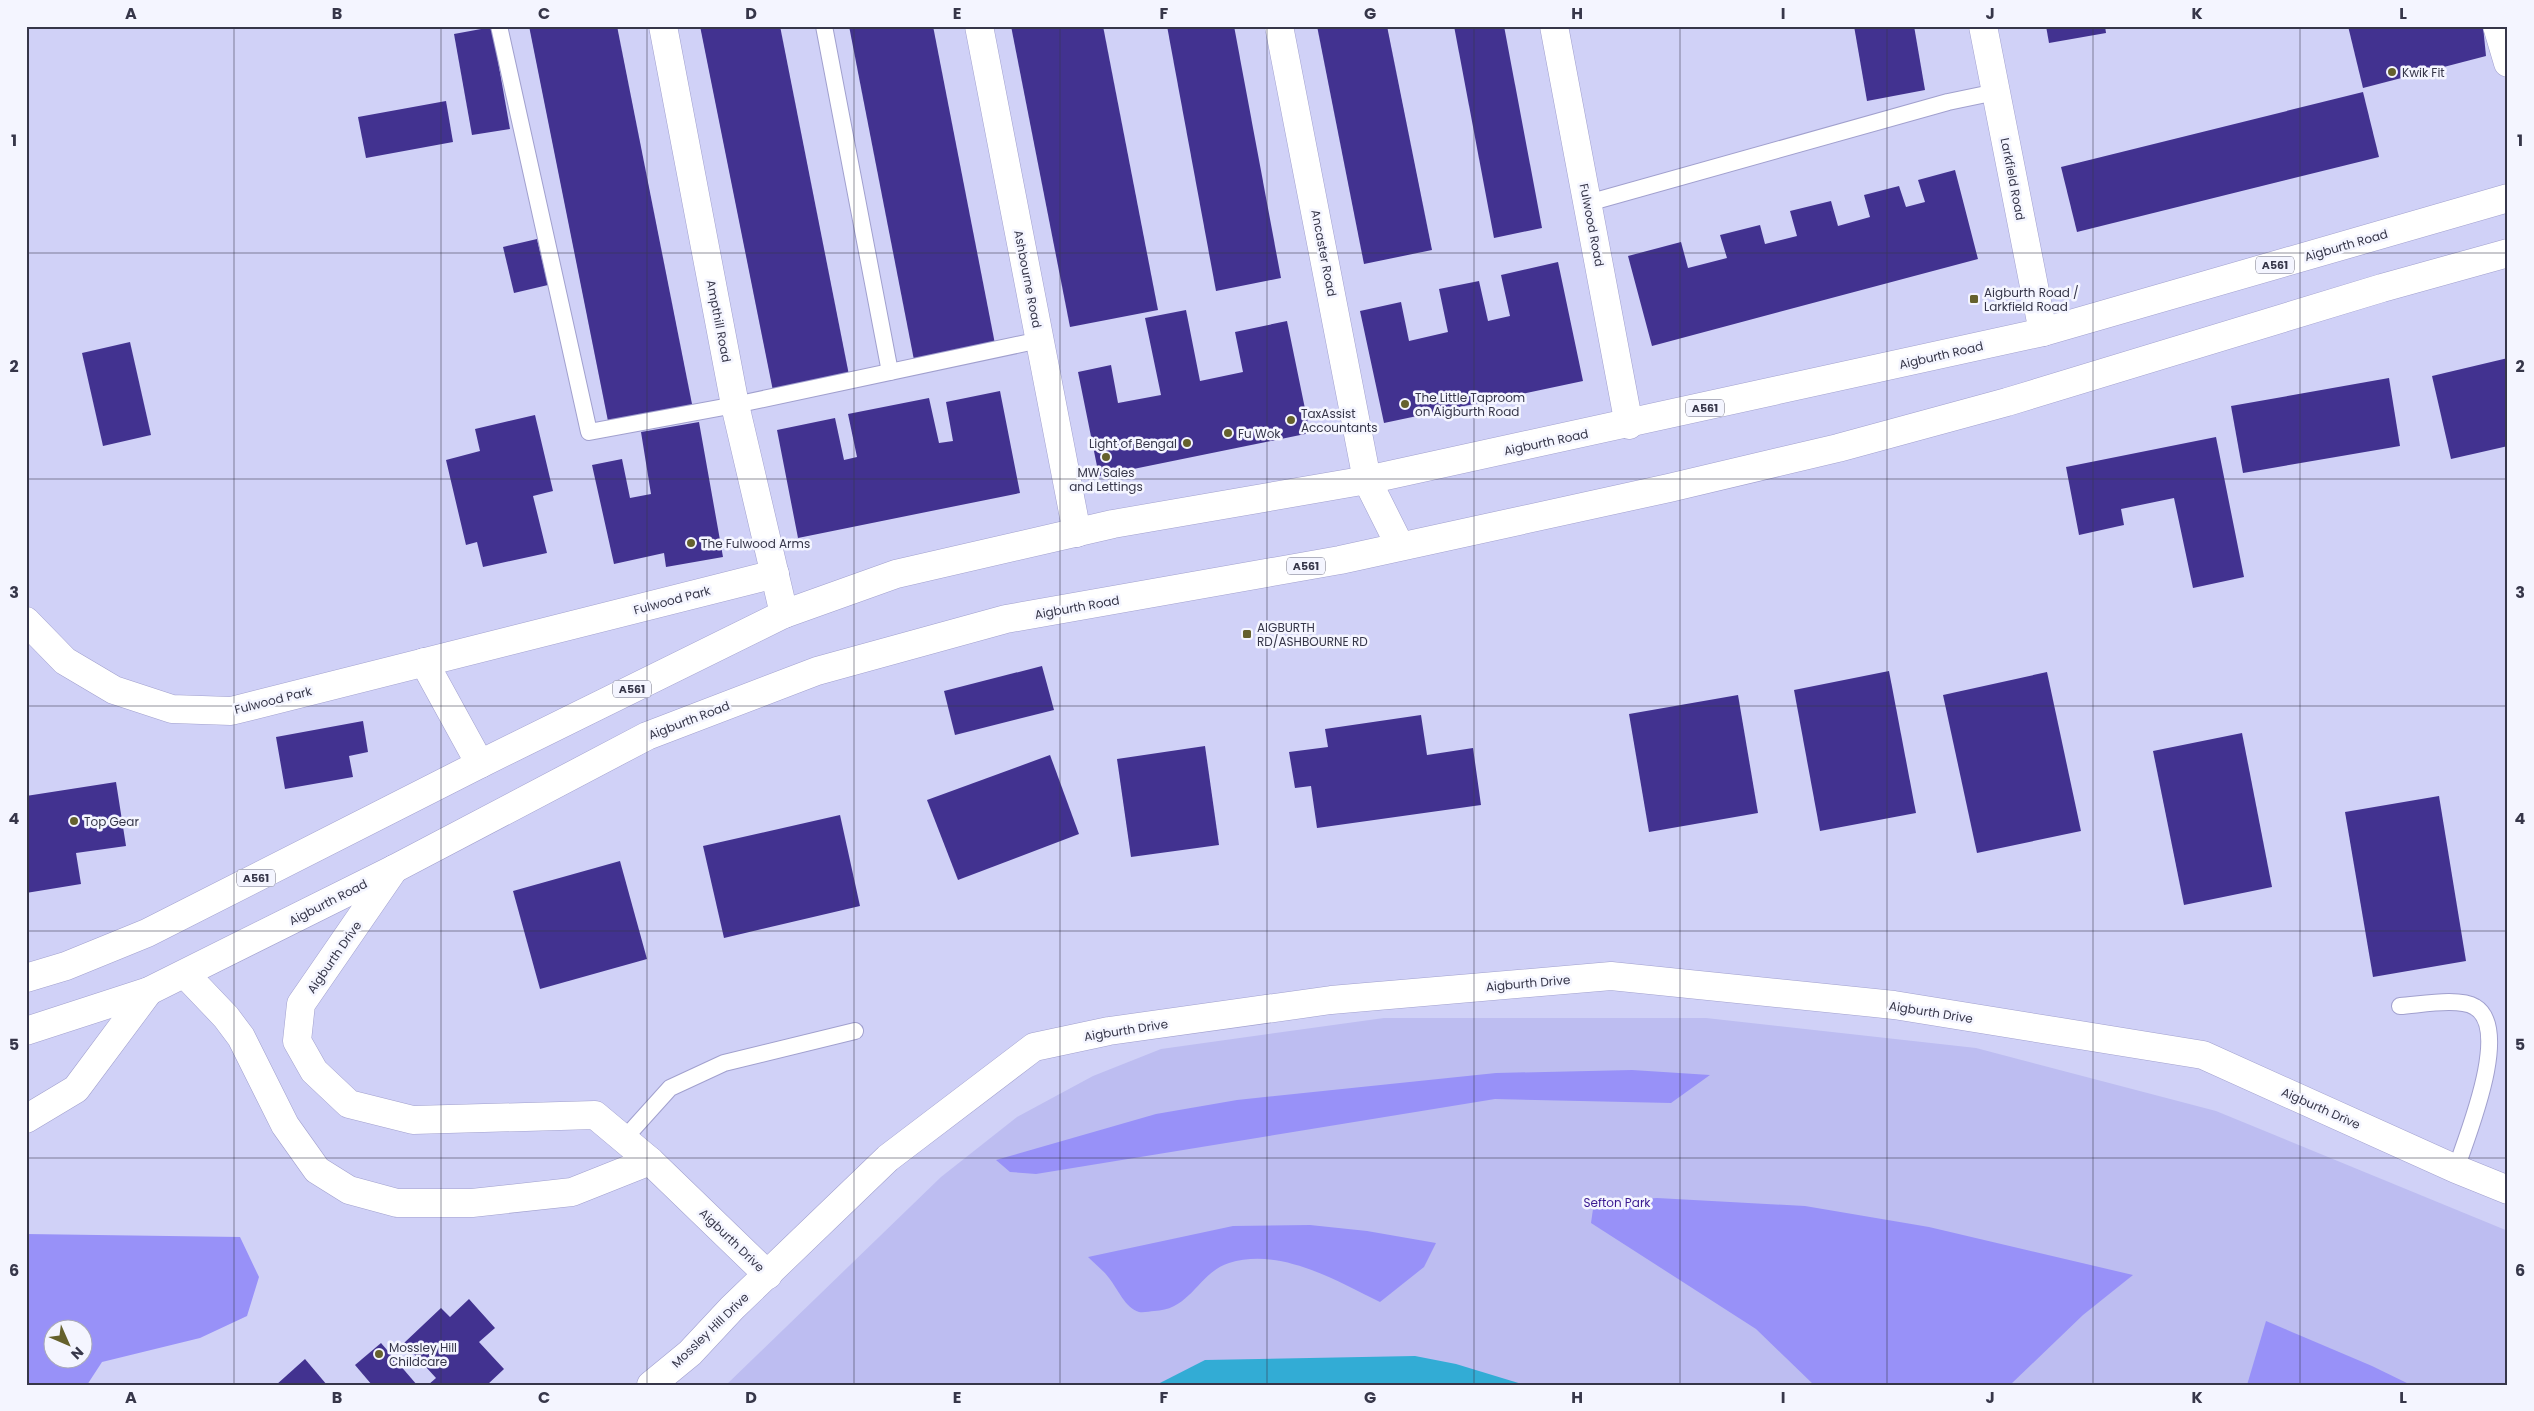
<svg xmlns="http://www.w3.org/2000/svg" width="2534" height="1411" font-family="Poppins,sans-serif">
	<rect width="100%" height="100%" fill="#d0d1f7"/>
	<!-- green -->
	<polygon fill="#bdbdf1" points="1384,1018 1706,1018 1976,1048 2216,1111 2508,1231 2508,1385 726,1385 941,1177 1017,1117 1093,1076 1161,1049"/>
	<!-- forest -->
	<g fill="#9891f8" fill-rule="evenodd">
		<polygon points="1632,1070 1710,1075 1671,1103 1495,1099 1036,1174 1010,1172 996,1160 1156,1114 1237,1100 1496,1073"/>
		<polygon points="1657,1198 1805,1206 1929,1227 2133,1275 2083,1315 2010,1385 1814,1385 1756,1329 1591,1223 1594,1202"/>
		<path d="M1310 1225 1367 1231 1436 1243 1424 1267 1380 1302C1335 1280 1280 1247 1229 1263 1198 1273 1191 1310 1154 1311 1150 1311 1144 1313 1139 1312 1125 1308 1118 1289 1109 1278 1103 1270 1095 1264 1088 1257L1233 1226Z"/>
		<path d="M26 1234 240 1237 259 1277 247 1316 200 1338 102 1362 87 1385H26ZM82 1328V1358H52V1328Z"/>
		<polygon points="2266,1321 2372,1366 2411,1385 2247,1385"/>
	</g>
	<!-- water -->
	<polygon fill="#32acd5" points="1415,1356 1456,1364 1525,1385 1156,1385 1205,1360"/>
	<!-- building -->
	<g fill="#423290">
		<polygon points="529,26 617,26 693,409 609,426"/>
		<polygon points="700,26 780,26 849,375 773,391"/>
		<polygon points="849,26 933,26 995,344 914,360"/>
		<polygon points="1011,26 1103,26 1158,310 1070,327"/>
		<polygon points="1167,26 1234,26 1281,278 1216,291"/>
		<polygon points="1317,26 1387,26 1432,250 1364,264"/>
		<polygon points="1454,26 1504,26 1542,228 1494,238"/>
		<polygon points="1854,26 1914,26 1925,90 1867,101"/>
		<polygon points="2046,26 2105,26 2106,33 2049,43"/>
		<polygon points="2348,26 2483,26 2486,56 2363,88"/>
		<polygon points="492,27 510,129 472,135 454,34"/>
		<polygon points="2363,92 2379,157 2077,232 2061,167"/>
		<polygon points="446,101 453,142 366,158 358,117"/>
		<polygon points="1955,170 1978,259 1652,346 1628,256 1681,242 1688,268 1727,258 1720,235 1760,225 1765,244 1797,236 1790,211 1831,201 1838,226 1870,217 1864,195 1899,186 1906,207 1925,202 1918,180"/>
		<polygon points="537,239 548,285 514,293 503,247"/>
		<polygon points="1558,262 1583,381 1384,423 1360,311 1401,302 1409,341 1448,332 1439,289 1479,281 1488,321 1510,316 1501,275"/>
		<polygon points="1186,310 1200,381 1243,372 1235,332 1287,321 1310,433 1099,476 1078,372 1111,365 1118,403 1161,395 1145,318"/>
		<polygon points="130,342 151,435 103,446 82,353"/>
		<polygon points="2508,358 2508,446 2451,459 2432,376"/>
		<polygon points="2389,378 2400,446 2243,473 2231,406"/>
		<polygon points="1000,391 1020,493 798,538 777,430 835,418 844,460 857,457 848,414 929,398 939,443 953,441 946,402"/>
		<polygon points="535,415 553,491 533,496 547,553 483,567 477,542 466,545 446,460 480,451 475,429"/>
		<polygon points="699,422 723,557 666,567 664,553 614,564 592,465 622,459 630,498 651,494 641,432"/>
		<polygon points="2216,437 2244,577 2193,588 2174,498 2121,509 2124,525 2079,535 2066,467"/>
		<polygon points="1042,666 1054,710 955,735 944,691"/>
		<polygon points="1889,671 1916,813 1820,831 1794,690"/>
		<polygon points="2047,672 2081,831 1977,853 1943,695"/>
		<polygon points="1738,695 1758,813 1649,832 1629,714"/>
		<polygon points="1421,715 1427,755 1473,748 1481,805 1317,828 1311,786 1295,788 1289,752 1328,747 1325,729"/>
		<polygon points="363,721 368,752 349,756 353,777 285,789 276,737"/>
		<polygon points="2242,733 2272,887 2184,905 2153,751"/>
		<polygon points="1205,746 1219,845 1131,857 1117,759"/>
		<polygon points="1050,755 1079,834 958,880 927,800"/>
		<polygon points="116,782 126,846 76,853 81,884 26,893 26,796"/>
		<polygon points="2439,796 2466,961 2373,977 2345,812"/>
		<polygon points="840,815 860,906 724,938 703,846"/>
		<polygon points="620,861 647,959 540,989 513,891"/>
		<polygon points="469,1299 495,1328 479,1342 504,1369 487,1385 428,1385 436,1378 404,1343 441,1308 450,1317"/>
		<polygon points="381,1343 417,1385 372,1385 355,1365"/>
		<polygon points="305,1359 327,1385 276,1385"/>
	</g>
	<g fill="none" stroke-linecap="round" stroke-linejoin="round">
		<!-- service casing -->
		<g stroke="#a1a0ce" stroke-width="18">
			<g id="service">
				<polyline points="499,26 589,432 735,405 1040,340"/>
				<polyline points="824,26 890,372"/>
				<polyline points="1588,203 1948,102 1996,92"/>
				<path d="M2400 1006C2419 1005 2459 997 2475 1007 2512 1029 2466 1138 2456 1169"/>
				<polyline points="624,1139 670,1088 724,1063 855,1031"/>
			</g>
		</g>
		<!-- minor casing -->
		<g stroke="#a1a0ce" stroke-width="29">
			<g id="minor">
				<polyline points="663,26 735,405 784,614"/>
				<polyline points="979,26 1077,533"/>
				<polyline points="1279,26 1367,480 1400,546"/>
				<polyline points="1554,26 1629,425"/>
				<polyline points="1983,26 2043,332"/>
				<polyline points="2497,26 2508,63"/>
				<polyline points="26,621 65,661 114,690 172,709 231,711 775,574"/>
				<polyline points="424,662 480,764"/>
			</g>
		</g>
		<!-- tertiary casing -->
		<g stroke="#a1a0ce" stroke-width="29">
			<g id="tertiary">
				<polyline points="394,869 301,1004 297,1041 314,1071 349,1104 413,1120 595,1115 650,1161 768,1275"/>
				<polyline points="185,974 226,1017 241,1037 285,1125 317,1170 349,1190 397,1203 472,1203 572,1192 650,1161"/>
				<polyline points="651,1385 690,1353 732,1308 888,1158 1034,1047 1109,1031 1331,1000 1611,976 1894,1005 2203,1055 2456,1169 2508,1190"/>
			</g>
		</g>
		<!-- primary casing -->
		<g stroke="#a1a0ce" stroke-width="29">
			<polyline id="primary" points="26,1119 76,1089 149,991"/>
		</g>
		<!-- trunk casing -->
		<g stroke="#a1a0ce" stroke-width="29">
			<g id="trunk">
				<polyline points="26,978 66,966 147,933 480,764 784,614 896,574 1113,524 1367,480 2043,332 2508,198"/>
				<polyline points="26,1031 149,991 394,869 647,736 817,671 1006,619 1340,560 1669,488 1838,448 2007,402 2382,288 2508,253"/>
			</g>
		</g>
		<!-- service -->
		<use href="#service" stroke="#fff" stroke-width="16"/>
		<!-- minor -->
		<use href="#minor" stroke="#fff" stroke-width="28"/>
		<!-- tertiary -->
		<use href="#tertiary" stroke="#fff" stroke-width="28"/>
		<!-- primary -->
		<use href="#primary" stroke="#fff" stroke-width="28"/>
		<!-- trunk -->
		<use href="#trunk" stroke="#fff" stroke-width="28"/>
	</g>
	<!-- grid -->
	<path fill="none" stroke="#363649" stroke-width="1" stroke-opacity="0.55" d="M234 26V1385M441 26V1385M647 26V1385M854 26V1385M1060 26V1385M1267 26V1385M1474 26V1385M1680 26V1385M1887 26V1385M2093 26V1385M2300 26V1385M26 253H2508M26 479H2508M26 706H2508M26 931H2508M26 1158H2508"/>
	<!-- markers -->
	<g fill="#65612d" stroke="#f4f5ff" stroke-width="2">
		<circle cx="2392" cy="72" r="5"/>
		<rect x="1969" y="294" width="10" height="10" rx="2.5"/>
		<circle cx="1405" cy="404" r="5"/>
		<circle cx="1291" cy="420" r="5"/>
		<circle cx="1228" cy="433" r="5"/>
		<circle cx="1187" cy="443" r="5"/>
		<circle cx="1106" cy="457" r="5"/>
		<circle cx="691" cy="543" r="5"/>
		<rect x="1242" y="629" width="10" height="10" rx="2.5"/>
		<circle cx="74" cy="821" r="5"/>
		<circle cx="379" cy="1354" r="5"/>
	</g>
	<g text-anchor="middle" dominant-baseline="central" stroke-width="5" stroke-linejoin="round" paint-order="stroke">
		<!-- shield labels -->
		<g fill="#f4f5ff" stroke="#6f6f80" stroke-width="1">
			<rect x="2256" y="256.5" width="38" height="17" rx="4"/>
			<rect x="1686" y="399.5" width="38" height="17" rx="4"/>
			<rect x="1287" y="557.5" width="38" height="17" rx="4"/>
			<rect x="613" y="680.5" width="38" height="17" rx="4"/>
			<rect x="237" y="869.5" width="38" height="17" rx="4"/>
		</g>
		<g font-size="11" font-weight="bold" fill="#363649">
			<text x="2275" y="265">A561</text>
			<text x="1705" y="408">A561</text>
			<text x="1306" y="566">A561</text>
			<text x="632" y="689">A561</text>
			<text x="256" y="878">A561</text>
		</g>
		<!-- poi labels -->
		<g font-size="12" fill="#363649" stroke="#f4f5ff" text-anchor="start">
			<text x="2402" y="72">Kwik Fit</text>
			<text x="1984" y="292">Aigburth Road /<tspan x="1984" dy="14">Larkfield Road</tspan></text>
			<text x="1415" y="397">The Little Taproom<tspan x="1415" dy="14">on Aigburth Road</tspan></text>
			<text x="1301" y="413">TaxAssist<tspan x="1301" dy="14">Accountants</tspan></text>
			<text x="1238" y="433">Fu Wok</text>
			<text x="1177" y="443" text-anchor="end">Light of Bengal</text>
			<text x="1106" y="472" text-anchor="middle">MW Sales<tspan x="1106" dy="14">and Lettings</tspan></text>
			<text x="701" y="543">The Fulwood Arms</text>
			<text x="1257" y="627">AIGBURTH<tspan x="1257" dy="14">RD/ASHBOURNE RD</tspan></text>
			<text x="84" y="821">Top Gear</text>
			<text x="389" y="1347">Mossley Hill<tspan x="389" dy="14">Childcare</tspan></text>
		</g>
		<!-- street labels -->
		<g font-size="12" fill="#363649" stroke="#f4f5ff">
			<text transform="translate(2013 179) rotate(79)">Larkfield Road</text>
			<text transform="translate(1592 225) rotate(79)">Fulwood Road</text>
			<text transform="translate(2346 245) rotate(-16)">Aigburth Road</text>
			<text transform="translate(1324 253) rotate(79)">Ancaster Road</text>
			<text transform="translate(1028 279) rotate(79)">Ashbourne Road</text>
			<text transform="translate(719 321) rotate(79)">Ampthill Road</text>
			<text transform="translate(1941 355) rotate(-13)">Aigburth Road</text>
			<text transform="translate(1546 442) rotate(-12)">Aigburth Road</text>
			<text transform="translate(672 600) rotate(-15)">Fulwood Park</text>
			<text transform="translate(1077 607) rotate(-10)">Aigburth Road</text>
			<text transform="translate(273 700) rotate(-14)">Fulwood Park</text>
			<text transform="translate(689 720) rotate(-21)">Aigburth Road</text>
			<text transform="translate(328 902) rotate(-27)">Aigburth Road</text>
			<text transform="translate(334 957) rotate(-55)">Aigburth Drive</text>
			<text transform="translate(1528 983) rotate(-5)">Aigburth Drive</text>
			<text transform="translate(1931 1012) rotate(9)">Aigburth Drive</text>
			<text transform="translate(1126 1030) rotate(-9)">Aigburth Drive</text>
			<text transform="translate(2321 1108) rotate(24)">Aigburth Drive</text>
			<text transform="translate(732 1240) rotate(44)">Aigburth Drive</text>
			<text transform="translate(710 1330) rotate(-44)">Mossley Hill Drive</text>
		</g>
		<!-- park labels -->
		<g font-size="12" fill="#3a1991" stroke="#f4f5ff">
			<text x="1617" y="1202">Sefton Park</text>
		</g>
	</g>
	<!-- border -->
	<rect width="2534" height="1411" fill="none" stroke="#f4f5ff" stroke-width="55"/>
	<!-- north arrow -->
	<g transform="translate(68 1344) rotate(135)"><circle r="24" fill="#f4f5ff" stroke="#a8a9b6"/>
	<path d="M0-4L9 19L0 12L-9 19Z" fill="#65612d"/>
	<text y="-8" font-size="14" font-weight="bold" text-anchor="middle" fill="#363649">N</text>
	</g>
	<rect x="28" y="28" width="2478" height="1356" fill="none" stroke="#363649" stroke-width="2"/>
	<g font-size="16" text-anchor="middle" font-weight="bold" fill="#363649">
		<text x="131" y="19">A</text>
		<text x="337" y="19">B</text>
		<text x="544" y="19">C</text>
		<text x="751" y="19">D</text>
		<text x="957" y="19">E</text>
		<text x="1164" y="19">F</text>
		<text x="1370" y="19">G</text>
		<text x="1577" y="19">H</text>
		<text x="1783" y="19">I</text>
		<text x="1990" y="19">J</text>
		<text x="2197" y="19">K</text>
		<text x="2403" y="19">L</text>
		<text x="14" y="146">1</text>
		<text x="2520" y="146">1</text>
		<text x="14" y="372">2</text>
		<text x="2520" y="372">2</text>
		<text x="14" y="598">3</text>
		<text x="2520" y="598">3</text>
		<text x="14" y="824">4</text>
		<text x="2520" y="824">4</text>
		<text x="14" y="1050">5</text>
		<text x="2520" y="1050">5</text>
		<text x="14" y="1276">6</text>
		<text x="2520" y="1276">6</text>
		<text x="131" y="1403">A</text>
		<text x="337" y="1403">B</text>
		<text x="544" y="1403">C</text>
		<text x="751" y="1403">D</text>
		<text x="957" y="1403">E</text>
		<text x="1164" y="1403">F</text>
		<text x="1370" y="1403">G</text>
		<text x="1577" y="1403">H</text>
		<text x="1783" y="1403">I</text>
		<text x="1990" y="1403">J</text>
		<text x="2197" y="1403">K</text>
		<text x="2403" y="1403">L</text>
	</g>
</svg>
